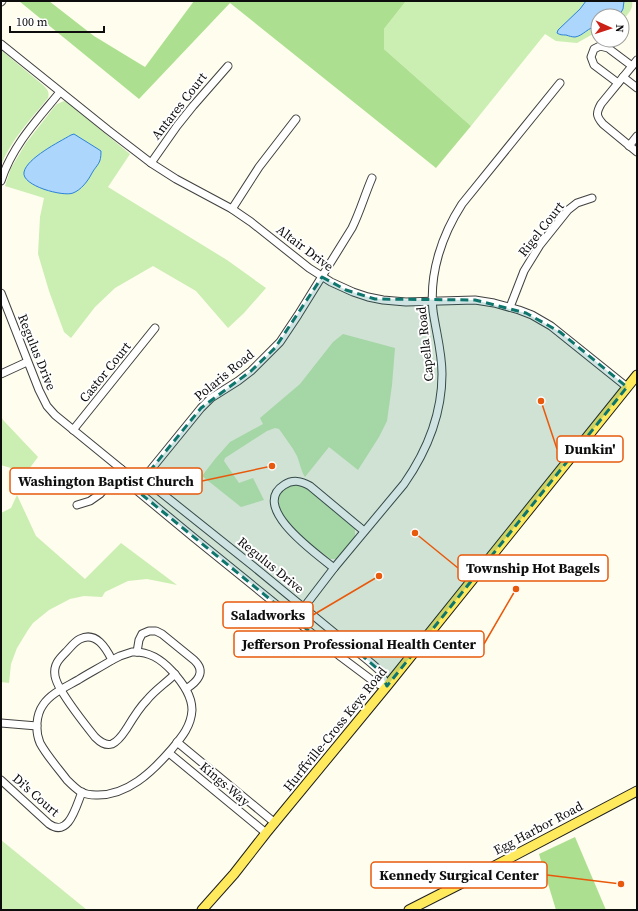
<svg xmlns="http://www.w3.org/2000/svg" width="638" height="911" font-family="'Source Serif 4',serif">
	<rect width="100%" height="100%" fill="#fffded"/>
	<!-- green -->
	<g fill="#cbeeb3">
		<path d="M406 1H632C634 9 627 15 622 21V16H598V33L593 34 577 43 556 41 545 34 471 126 384 49V29Z"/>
		<path d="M1 50 43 85C47 89 50 92 48 98 31 119 11 140 1 165Z"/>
		<polygon points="64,101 67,102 130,154 108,187 227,260 266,288 244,313 228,328 196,291 153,266 115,288 95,307 71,338 64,332 49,291 38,254 40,217 44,198 5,186 11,168 26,143 55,106 57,104"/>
		<path d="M343 334 395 348 392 385 387 421 379 437 358 470 329 447 305 477C301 471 300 463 297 456 292 446 285 438 279 429L275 428 267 431 225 458 224 461 239 483 253 478 264 500 241 507 202 476 215 459 230 442 263 424 260 418 300 384 333 342Z"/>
		<polygon points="1,416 3,420 38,457 17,485 12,483 17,470 1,465"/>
		<path d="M292 485C298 484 302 486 307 489L355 529V537L337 559H330L328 557C313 546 272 517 280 495 282 490 287 487 292 485Z"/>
		<polygon points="17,495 36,536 85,579 121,543 177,585 147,579 128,581 105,592 102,597 84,596 70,599 49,610 33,623 28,630 17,648 11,664 9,683 1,682 1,513 11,508"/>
		<polygon points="1,840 87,910 1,910"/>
	</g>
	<!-- forest -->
	<g fill="#ace090">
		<polygon points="19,1 49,1 94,36 145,67 194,1 406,1 384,29 384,49 471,126 436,168 230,3 139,99"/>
		<polygon points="575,837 606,910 556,910 539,854"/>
	</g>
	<!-- water -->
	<g fill="#acd6fc" stroke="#2b82db">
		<path d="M586 1H624L623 9 619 16H598V26C588 27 583 36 575 37 572 37 569 36 566 35 562 35 560 35 557 33L558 30 580 9Z"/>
		<path d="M74 134 98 149 101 151C101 164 98 163 92 173 88 181 81 190 73 193 64 197 21 186 24 172 27 158 59 142 71 135Z"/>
	</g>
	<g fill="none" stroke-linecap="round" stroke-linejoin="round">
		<!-- minor casing -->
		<g stroke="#404040" stroke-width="9">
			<g id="minor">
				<polyline points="1,2 2,1"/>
				<polyline points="1,44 108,130 151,163 176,179 232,209 251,222 309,268 331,282 353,292 368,297 383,300 406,302 475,300 494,303 519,310 532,315 551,326 627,387"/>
				<path d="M637 60 601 104C596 113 596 116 603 124L637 152"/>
				<polyline points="623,77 637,88"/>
				<polyline points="618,83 594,65 591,57 594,49 600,46 608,48 632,66"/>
				<polyline points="629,146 637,136"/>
				<polyline points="151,163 177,126 193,106 228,66"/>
				<path d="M1 181C12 146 37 120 60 92"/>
				<polyline points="232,209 259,167 296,119"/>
				<polyline points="1,293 39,390 47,406 55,415 131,477 135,489 193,537 341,657 373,681 380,685 387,686"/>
				<polyline points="510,307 524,271 540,245 568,210 577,203 592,198"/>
				<polyline points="1,374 27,362"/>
				<polyline points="73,430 155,328"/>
				<polyline points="131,477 144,479 253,566 371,663 379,670 387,686"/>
				<path d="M135 489 201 408 211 398 238 381 251 371 280 342 298 315 352 228C360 212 365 194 372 178"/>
				<polyline points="77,505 90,501 100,494 121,469"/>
				<path d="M334 568C318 555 249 507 284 485 293 479 301 481 310 486L364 531"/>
				<path d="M295 619 334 568 404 484C427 451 442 414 442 374 442 352 436 332 433 311 429 273 442 235 462 204L560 83"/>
				<path d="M132 652C149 651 161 659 172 671 182 682 192 695 192 710 191 727 181 738 171 750 152 772 127 796 96 795 91 795 85 794 81 792 76 789 71 784 67 780 58 768 47 756 40 743 35 731 36 715 43 705 51 693 66 687 78 680 89 673 101 667 112 660L120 656Z"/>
				<path d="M137 652 139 640 142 634 149 631H156L162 634 194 660C207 672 197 682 186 689"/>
				<path d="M112 660C106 648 96 631 80 639 74 642 70 648 66 652 59 659 53 665 55 676 56 681 58 685 61 690 71 707 83 722 95 737 100 742 105 746 112 744 119 741 123 734 127 728 133 718 139 708 147 700 155 690 166 683 175 674"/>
				<polyline points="1,723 37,726"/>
				<polyline points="177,742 275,823"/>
				<polyline points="169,753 266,833"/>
				<path d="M1 780 49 824C69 838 76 806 82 792"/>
			</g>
		</g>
		<!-- major casing -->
		<g stroke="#1e1e1e" stroke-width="11">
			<g id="major">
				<polyline points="202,910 234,874 266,833 387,686 637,375"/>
				<polyline points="409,910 466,881 637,791"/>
			</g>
		</g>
		<!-- minor -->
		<use href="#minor" stroke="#fff" stroke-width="7"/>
		<!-- major -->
		<use href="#major" stroke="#ffe95d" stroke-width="9"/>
	</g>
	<!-- marked area -->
	<path fill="#0f766e" fill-opacity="0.2" stroke="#0f766e" stroke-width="3" stroke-dasharray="8 5" stroke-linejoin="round" d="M322 277 346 290 375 299 475 300 526 313 560 332 627 387 387 686 379 670 346 642 337 654 135 489 201 408 251 371 275 348Z"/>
	<g text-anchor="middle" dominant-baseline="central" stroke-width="4" stroke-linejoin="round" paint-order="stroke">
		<!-- street labels -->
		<g font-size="13" fill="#0d0d0d" stroke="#fff">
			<text transform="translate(179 106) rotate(-52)">Antares Court</text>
			<text transform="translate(541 229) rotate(-52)">Rigel Court</text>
			<text transform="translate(305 248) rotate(37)">Altair Drive</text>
			<text transform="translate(425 344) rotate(-96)">Capella Road</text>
			<text transform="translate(37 352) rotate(68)">Regulus Drive</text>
			<text transform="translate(105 372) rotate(-51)">Castor Court</text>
			<text transform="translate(224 375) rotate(-39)">Polaris Road</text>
			<text transform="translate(271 565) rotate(39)">Regulus Drive</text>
			<text transform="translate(335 729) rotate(-51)">Hurffville-Cross Keys Road</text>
			<text transform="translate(225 784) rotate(40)">Kings Way</text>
			<text transform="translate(36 795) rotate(41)">Di's Court</text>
			<text transform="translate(538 828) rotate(-28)">Egg Harbor Road</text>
		</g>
	</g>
	<!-- callouts -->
	<path fill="none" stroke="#e8590c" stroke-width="1.5" d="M541 401L557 449M272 466L202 481M415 533L458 568M379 576L313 615M516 589L484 644M621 884L547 875"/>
	<g fill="#e8590c" stroke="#fff" stroke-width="1.5">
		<circle cx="541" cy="401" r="4"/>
		<circle cx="272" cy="466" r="4"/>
		<circle cx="415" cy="533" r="4"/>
		<circle cx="379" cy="576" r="4"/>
		<circle cx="516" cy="589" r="4"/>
		<circle cx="621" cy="884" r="4"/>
	</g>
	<g fill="#fff" stroke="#e8590c" stroke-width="1.5">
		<rect x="557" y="436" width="66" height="26" rx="4"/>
		<rect x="10" y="468" width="192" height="26" rx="4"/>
		<rect x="458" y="555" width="150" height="26" rx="4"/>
		<rect x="223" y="602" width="90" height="26" rx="4"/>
		<rect x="234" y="631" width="250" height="26" rx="4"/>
		<rect x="371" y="862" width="176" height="26" rx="4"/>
	</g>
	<g font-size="14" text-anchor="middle" font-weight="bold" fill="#0d0d0d">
		<text x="590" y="454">Dunkin'</text>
		<text x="106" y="486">Washington Baptist Church</text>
		<text x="533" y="573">Township Hot Bagels</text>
		<text x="268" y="620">Saladworks</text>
		<text x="359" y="649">Jefferson Professional Health Center</text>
		<text x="459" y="880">Kennedy Surgical Center</text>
	</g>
	<!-- border -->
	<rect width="638" height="911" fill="none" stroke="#0d0d0d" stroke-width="4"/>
	<!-- north arrow -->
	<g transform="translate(610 28) rotate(93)"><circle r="19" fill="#ffffff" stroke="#9e9e9e"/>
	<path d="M0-3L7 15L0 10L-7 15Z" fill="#cc2117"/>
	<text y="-6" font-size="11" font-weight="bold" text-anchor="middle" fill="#0d0d0d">N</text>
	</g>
	<!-- scale -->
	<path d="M10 26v6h94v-6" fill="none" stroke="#0d0d0d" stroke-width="2"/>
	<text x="16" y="26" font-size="12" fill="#0d0d0d" stroke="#ffffff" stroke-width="3" paint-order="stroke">100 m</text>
</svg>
